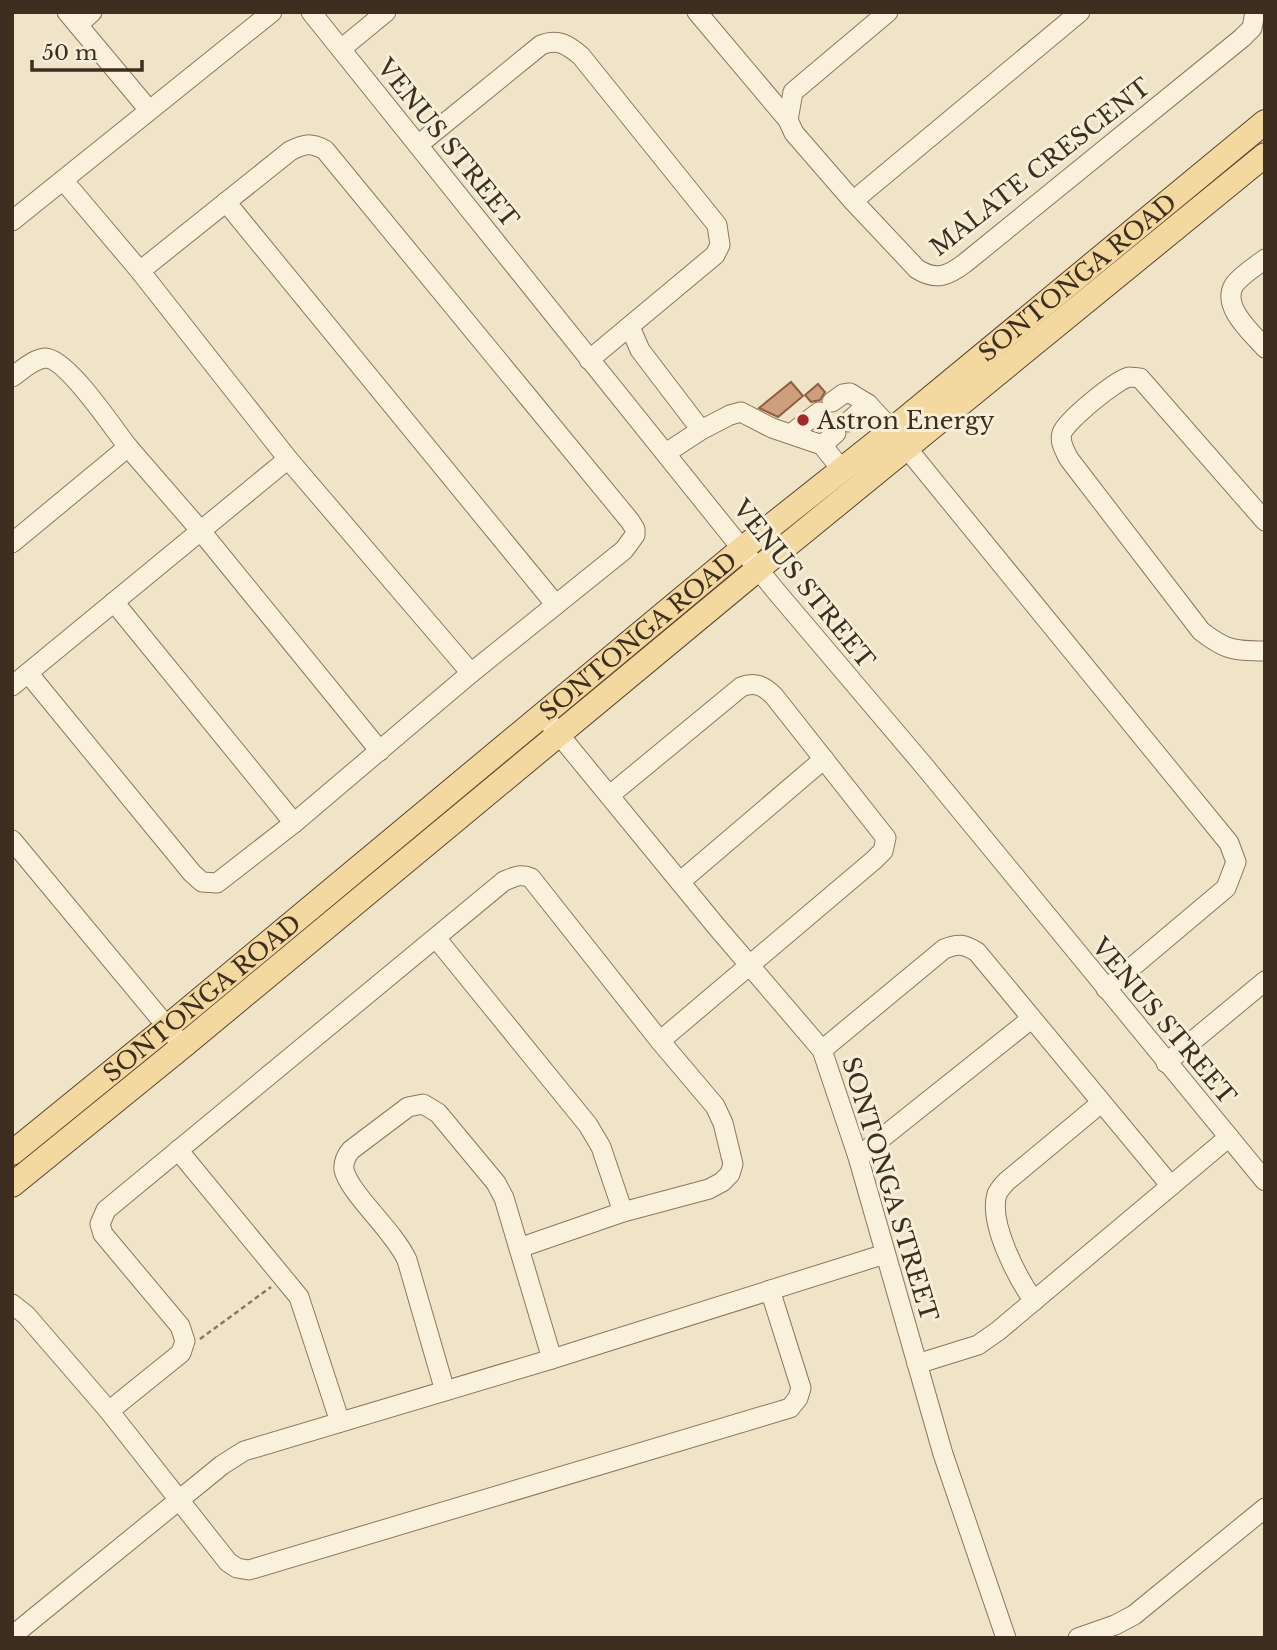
<svg xmlns="http://www.w3.org/2000/svg" width="1277" height="1650" font-family="'Libre Baskerville',serif">
	<rect width="100%" height="100%" fill="#f0e4c8"/>
	<!-- building -->
	<g fill="#cf9f7d" stroke="#8d5f41" stroke-width="2">
		<polygon points="791,382 803,396 778,417 759,408"/>
		<polygon points="818,384 825,392 820,400 811,402 805,395"/>
	</g>
	<g fill="none" stroke-linecap="round" stroke-linejoin="round">
		<!-- minor casing -->
		<g stroke="#8d765c" stroke-width="21">
			<g id="minor">
				<polyline points="67,12 149,110"/>
				<polyline points="311,12 775,590 925,767 1265,1181"/>
				<polyline points="697,12 788,120"/>
				<path d="M888 12 793 92 788 120 794 133 853 201 917 269C936 281 948 276 965 263L1242 38 1252 28 1255 12"/>
				<polyline points="78,25 92,12"/>
				<polyline points="341,49 386,12"/>
				<path d="M418 145 541 45C558 38 568 45 581 56L717 225 720 245 715 255 589 360"/>
				<polyline points="63,180 140,271 288,459 471,673"/>
				<polyline points="853,201 1080,12"/>
				<polyline points="226,202 556,605"/>
				<polyline points="12,221 272,12"/>
				<path d="M1265 259C1256 266 1241 275 1234 285 1221 307 1252 333 1265 348"/>
				<polyline points="630,327 640,350 701,430"/>
				<path d="M12 377C21 371 33 359 45 358 67 358 113 428 128 447L12 543"/>
				<polyline points="832,402 843,394 850,393 868,404 892,430 1229,843 1236,862 1226,888 1106,989"/>
				<polyline points="848,422 868,404"/>
				<polyline points="792,433 819,412"/>
				<polyline points="822,445 836,433"/>
				<polyline points="128,447 200,530 380,751"/>
				<polyline points="666,453 701,430 730,415 741,412 772,428 822,445 842,470"/>
				<path d="M1265 521 1140 378C1136 378 1132 377 1129 377 1116 380 1066 421 1062 433 1059 442 1065 451 1069 459L1201 631C1225 650 1234 651 1265 651"/>
				<polyline points="114,602 294,823"/>
				<path d="M28 673 192 873 202 882 217 883 294 823 471 673 624 550 635 535V529L630 521 325 150C310 142 304 144 290 151L140 271"/>
				<polyline points="12,686 288,459"/>
				<polyline points="543,715 716,926 822,1050 858,1157 943,1454 1006,1638"/>
				<path d="M610 795 741 687C755 681 764 686 774 696L886 838 883 851 874 860 660 1041"/>
				<polyline points="12,840 183,1046"/>
				<polyline points="681,881 824,759"/>
				<polyline points="436,938 588,1125 601,1147 623,1212"/>
				<path d="M822 1050 944 949C958 943 964 944 977 952L1171 1186"/>
				<polyline points="1166,1063 1265,981"/>
				<polyline points="178,1150 299,1297 340,1422"/>
				<polyline points="858,1157 1031,1019"/>
				<path d="M1034 1301C1018 1279 988 1223 997 1194 999 1190 1003 1185 1007 1181L1101 1103"/>
				<polyline points="12,1304 26,1315 109,1411 228,1562 237,1568 249,1570 790,1408 798,1398 801,1388 770,1290"/>
				<polyline points="917,1364 978,1345 998,1331 1229,1137"/>
				<path d="M445 1391 407 1260C394 1231 350 1194 344 1170 343 1162 346 1156 351 1150L408 1107 423 1104 438 1113 496 1183 504 1198 552 1359"/>
				<path d="M109 1411 181 1353 185 1341 180 1326 103 1234 100 1224 106 1210 504 881C514 877 521 873 531 878L660 1041 715 1106 723 1123 733 1164 730 1174 722 1182 709 1189 623 1212 519 1248"/>
				<polyline points="12,1636 222,1465 244,1451 552,1359 885,1254"/>
				<polyline points="1078,1638 1115,1625 1134,1615 1265,1508"/>
			</g>
		</g>
		<!-- major casing -->
		<g stroke="#5b4430" stroke-width="26">
			<g id="major">
				<path id="s1" d="M12 1153 178 1018 742 549 892 430 1265 122"/>
				<polyline points="12,1185 183,1046 758,569 1265,155"/>
			</g>
		</g>
		<!-- path -->
		<polyline stroke="#8d765c" stroke-width="2.5" stroke-dasharray="5 3.5" stroke-linecap="butt" points="200,1339 271,1287"/>
		<!-- minor -->
		<use href="#minor" stroke="#faf1dc" stroke-width="19"/>
		<!-- major -->
		<use href="#major" stroke="#f3d9a0" stroke-width="24"/>
	</g>
	<!-- markers -->
	<circle fill="#9e2a2b" stroke="#f7eed8" stroke-width="2.5" cx="803" cy="420" r="7"/>
	<g text-anchor="middle" dominant-baseline="central" stroke-width="6" stroke-linejoin="round" paint-order="stroke">
		<!-- street labels -->
		<g font-size="24" fill="#3d2e20" stroke="#f7eed8">
			<text transform="translate(448 143) rotate(51)">VENUS STREET</text>
			<text transform="translate(1040 167) rotate(-38)">MALATE CRESCENT</text>
			<text stroke="none"><textPath href="#s1" startOffset="1379">SONTONGA ROAD</textPath></text>
			<text transform="translate(804 584) rotate(51)">VENUS STREET</text>
			<text stroke="none"><textPath href="#s1" startOffset="812">SONTONGA ROAD</textPath></text>
			<text stroke="none"><textPath href="#s1" startOffset="245">SONTONGA ROAD</textPath></text>
			<text transform="translate(1164 1021) rotate(50)">VENUS STREET</text>
			<text transform="translate(890 1189) rotate(73)">SONTONGA STREET</text>
		</g>
		<!-- poi labels -->
		<g font-size="24" fill="#3d2e20" stroke="#f7eed8" text-anchor="start">
			<text x="817" y="420">Astron Energy</text>
		</g>
	</g>
	<!-- border -->
	<rect width="1277" height="1650" fill="none" stroke="#3d2e20" stroke-width="28"/>
	<!-- scale -->
	<path d="M32 60v10h110v-10" fill="none" stroke="#3d2e20" stroke-width="3.5"/>
	<text x="42" y="60" font-size="21" fill="#3d2e20" stroke="#f7eed8" stroke-width="5" paint-order="stroke">50 m</text>
</svg>
